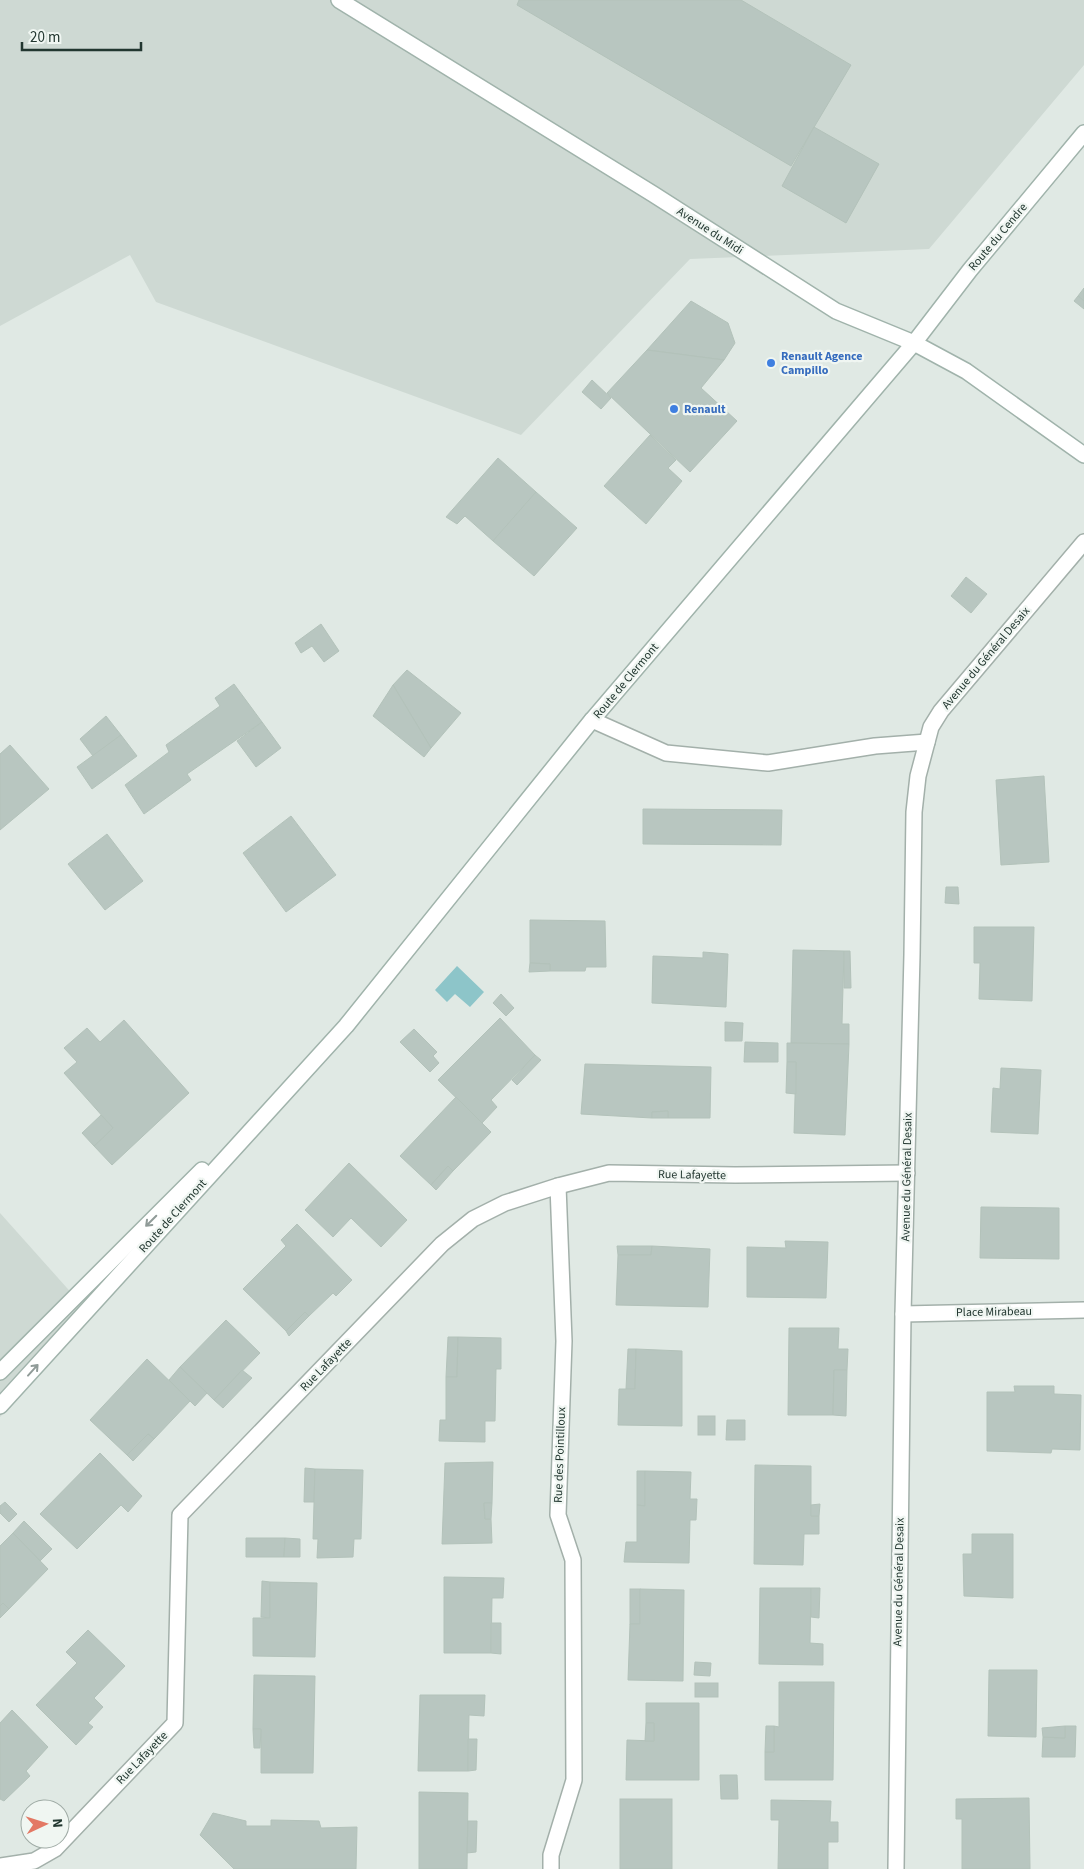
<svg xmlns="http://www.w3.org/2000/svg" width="1084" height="1869" font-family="'Source Sans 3',sans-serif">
	<rect width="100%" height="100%" fill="#e0e9e4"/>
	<!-- built -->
	<g fill="#ced9d3">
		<polygon points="0,0 1084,0 1084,65 929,249 690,259 521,435 156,302 130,255 0,326"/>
		<polygon points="0,1213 92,1316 0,1417"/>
	</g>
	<!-- water -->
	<polygon fill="#8dc5c9" points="457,966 484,992 470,1007 455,994 447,1002 435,990"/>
	<!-- building -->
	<g fill="#b8c6c0" stroke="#b3c2ba">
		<polygon points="519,0 741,0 851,65 791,166 517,5"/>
		<polygon points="814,127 879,164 846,223 782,186"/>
		<polygon points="1084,288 1084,301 1078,296"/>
		<polygon points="1078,296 1084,301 1084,309 1074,301"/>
		<polygon points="691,301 728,323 735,343 724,360 647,350"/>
		<polygon points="647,350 724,360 701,388 737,421 690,472 607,393"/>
		<polygon points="592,380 611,398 601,409 582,392"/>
		<polygon points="650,435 676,460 668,468 682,481 646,524 604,486"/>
		<polygon points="498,458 536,492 493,541 465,516 457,524 446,517"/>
		<polygon points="536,492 577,528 534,576 493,541"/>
		<polygon points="966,577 987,594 971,613 951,596"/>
		<polygon points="321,624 339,651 324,662 312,646 301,653 295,643"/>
		<polygon points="407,670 461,713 431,748 393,685"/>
		<polygon points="234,684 262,722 187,774 191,780 144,814 125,785 169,752 166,745 220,706 215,698"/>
		<polygon points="393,685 431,748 424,757 373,716"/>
		<polygon points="106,716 121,735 93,756 80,739"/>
		<polygon points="262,722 281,748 256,767 237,741"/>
		<polygon points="121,735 137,756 92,789 77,767"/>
		<polygon points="10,745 49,789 0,830 0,754"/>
		<polygon points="1044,776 1049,862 1001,865 996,780"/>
		<polygon points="643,809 782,810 781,845 643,844"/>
		<polygon points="291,816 336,875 286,912 243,853"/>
		<polygon points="107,834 143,881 105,910 68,864"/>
		<polygon points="946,887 958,887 959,904 945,903"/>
		<polygon points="530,920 605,921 606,967 586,967 585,971 550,971 550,964 530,963"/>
		<polygon points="974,927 1034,927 1032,1001 979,999 980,963 974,963"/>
		<polygon points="793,950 844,951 842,1024 849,1024 849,1044 791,1043"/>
		<polygon points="844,951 850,951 851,988 844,988"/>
		<polygon points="703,952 728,954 726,1007 652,1003 653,956 703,958"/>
		<polygon points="530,963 550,964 550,971 529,972"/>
		<polygon points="501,994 514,1008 506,1016 493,1003"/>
		<polygon points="500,1018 535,1055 491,1100 497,1107 482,1123 438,1080"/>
		<polygon points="124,1020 189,1093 112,1165 94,1146 113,1128 64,1073 77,1062 64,1048 87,1028 100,1042"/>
		<polygon points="725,1022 743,1023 742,1041 725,1041"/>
		<polygon points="414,1029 437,1052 433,1056 439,1063 430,1072 400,1042"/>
		<polygon points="745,1042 778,1043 778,1062 744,1062"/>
		<polygon points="787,1043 849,1044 845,1135 794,1133 796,1062 787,1062"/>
		<polygon points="535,1055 541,1060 517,1085 512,1080"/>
		<polygon points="787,1062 796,1062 796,1094 786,1093"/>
		<polygon points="585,1064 711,1067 710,1118 668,1118 668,1111 652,1112 652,1118 581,1114"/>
		<polygon points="1001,1068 1041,1070 1038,1134 991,1132 993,1088 1000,1089"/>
		<polygon points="456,1097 491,1132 453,1171 448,1166 431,1185 400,1156"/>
		<polygon points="668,1111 668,1118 652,1118 652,1112"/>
		<polygon points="101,1115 113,1128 94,1146 82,1133"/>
		<polygon points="349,1163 407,1220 381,1247 351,1218 333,1237 305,1210"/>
		<polygon points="448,1166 453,1171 436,1190 431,1185"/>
		<polygon points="981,1207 1059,1208 1059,1259 980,1258"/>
		<polygon points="297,1224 352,1280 336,1296 333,1293 309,1316 305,1312 286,1331 243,1289 286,1246 281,1240"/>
		<polygon points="785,1241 828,1242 826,1298 747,1297 747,1247 786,1248"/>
		<polygon points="617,1246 652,1246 651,1255 618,1255"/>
		<polygon points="652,1246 710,1249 708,1307 616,1305 618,1255 651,1255"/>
		<polygon points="305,1312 309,1316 289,1336 286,1331"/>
		<polygon points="226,1320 260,1353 214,1400 180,1367"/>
		<polygon points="789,1328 839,1328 838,1349 848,1349 847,1370 834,1370 833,1415 788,1415"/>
		<polygon points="448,1337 458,1337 457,1377 446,1377"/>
		<polygon points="458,1337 501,1338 501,1369 496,1369 495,1421 485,1421 485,1442 439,1441 440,1420 446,1420 446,1377 457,1377"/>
		<polygon points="628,1349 636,1349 635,1389 626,1389"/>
		<polygon points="636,1349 682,1351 682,1426 618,1425 619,1389 635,1389"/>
		<polygon points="147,1359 190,1401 154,1439 148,1434 127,1455 90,1420"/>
		<polygon points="180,1367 207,1393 195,1406 169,1380"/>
		<polygon points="242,1370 252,1378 223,1408 214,1400"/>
		<polygon points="834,1370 847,1370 846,1416 833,1415"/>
		<polygon points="1014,1386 1054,1386 1054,1394 1081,1395 1080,1450 1052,1449 1051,1453 987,1451 987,1392 1015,1392"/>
		<rect x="698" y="1416" width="17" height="19"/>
		<polygon points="727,1420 745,1420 745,1440 726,1440"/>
		<polygon points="148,1434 154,1439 133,1461 127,1455"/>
		<polygon points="100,1453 142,1496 128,1512 121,1505 77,1549 40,1514"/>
		<polygon points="493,1462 492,1503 484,1503 485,1519 491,1519 492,1543 442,1544 445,1463"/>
		<polygon points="755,1465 811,1466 811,1516 819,1516 819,1534 804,1534 803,1565 754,1564"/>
		<polygon points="305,1468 315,1469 314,1502 304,1502"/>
		<polygon points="315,1469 363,1470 361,1539 354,1539 353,1557 317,1558 318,1539 313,1539"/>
		<polygon points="637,1471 645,1471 645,1506 637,1505"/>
		<polygon points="645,1471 691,1472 690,1499 697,1499 696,1520 690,1520 689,1563 624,1562 626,1542 637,1542 637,1505 645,1506"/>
		<polygon points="5,1502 17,1514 9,1522 0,1513 0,1506"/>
		<polygon points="484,1503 492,1503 491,1519 485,1519"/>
		<polygon points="820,1504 819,1516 811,1516 811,1505"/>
		<polygon points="24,1521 52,1549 40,1561 13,1533"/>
		<polygon points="13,1533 48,1569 9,1609 3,1603 0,1606 0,1546"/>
		<polygon points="972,1534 1013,1534 1013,1598 964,1596 963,1554 972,1554"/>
		<polygon points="246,1538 285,1538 284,1557 246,1557"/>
		<polygon points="285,1538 300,1539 300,1557 284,1557"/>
		<polygon points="444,1577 504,1578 503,1598 492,1598 491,1653 444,1653"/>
		<polygon points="262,1581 270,1582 270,1618 261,1617"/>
		<polygon points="270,1582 317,1583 315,1657 253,1656 253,1618 270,1618"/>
		<polygon points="760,1588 811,1588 810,1643 823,1644 823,1665 759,1664"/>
		<polygon points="811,1588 820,1588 819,1618 811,1617"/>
		<rect x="630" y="1589" width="10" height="35"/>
		<polygon points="640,1589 684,1590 683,1681 628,1680 630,1624 640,1624"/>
		<polygon points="3,1603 9,1609 0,1618 0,1606"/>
		<polygon points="491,1623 501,1623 501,1654 491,1653"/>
		<polygon points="88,1630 125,1666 94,1698 103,1707 88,1723 93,1727 76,1745 36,1705 77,1663 66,1652"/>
		<polygon points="695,1662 711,1663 710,1676 694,1675"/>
		<polygon points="989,1670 1037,1670 1036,1737 988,1736"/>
		<polygon points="254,1675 315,1676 313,1773 261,1773 261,1729 253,1729"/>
		<polygon points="779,1682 834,1682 833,1780 765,1780 765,1752 774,1752 774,1726 779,1727"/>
		<rect x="695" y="1683" width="23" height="14"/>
		<polygon points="420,1695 485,1695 484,1716 469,1715 468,1771 418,1771"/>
		<polygon points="646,1703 699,1703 699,1780 626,1780 627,1740 654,1741 654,1723 646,1723"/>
		<polygon points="12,1710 48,1747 26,1771 30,1776 4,1801 0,1799 0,1723"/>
		<polygon points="646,1723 654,1723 654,1741 645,1741"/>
		<polygon points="766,1726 774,1726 774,1752 765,1752"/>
		<polygon points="1065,1726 1076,1726 1075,1757 1042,1757 1043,1737 1065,1738"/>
		<polygon points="1065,1726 1065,1738 1043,1737 1042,1728"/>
		<polygon points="253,1729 261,1729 260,1748 254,1748"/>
		<polygon points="468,1739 477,1739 476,1770 468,1771"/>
		<polygon points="720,1775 737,1775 738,1799 721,1799"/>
		<polygon points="419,1792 468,1793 467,1869 419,1869"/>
		<polygon points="1029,1798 1030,1869 962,1869 962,1819 956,1819 956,1799"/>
		<rect x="620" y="1799" width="52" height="70"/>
		<polygon points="771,1800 831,1801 830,1822 838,1822 838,1842 828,1842 828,1869 778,1869 779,1820 771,1820"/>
		<polygon points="213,1813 246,1821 246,1826 271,1826 271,1820 319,1821 321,1828 357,1827 356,1869 234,1869 200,1835"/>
		<polygon points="468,1821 477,1821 476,1852 467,1853"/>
	</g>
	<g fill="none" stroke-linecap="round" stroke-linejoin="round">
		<!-- lane casing -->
		<g stroke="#a3b0aa" stroke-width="18">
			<polyline id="lane" points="592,720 666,753 768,763 875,746 927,742"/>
		</g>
		<!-- street casing -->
		<g stroke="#a3b0aa" stroke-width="18">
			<g id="street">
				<polyline points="903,1314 1084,1310"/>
				<polyline points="0,1866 34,1861 55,1849 175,1723 180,1515 442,1244 473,1219 505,1203 558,1186 609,1173 735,1175 907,1173"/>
				<polyline points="551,1869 551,1855 574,1780 573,1560 558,1515 564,1341 558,1186"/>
				<polyline points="896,1869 903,1314 912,955 914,812 918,776 931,727 941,711 1084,542"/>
			</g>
		</g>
		<!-- secondary casing -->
		<g stroke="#a0b3ab" stroke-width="18">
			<g id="secondary">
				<polyline points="339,0 653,194 836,311 914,343 966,371 1084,455"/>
				<polyline points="0,1372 202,1170"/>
				<polyline points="0,1406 346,1026 592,720 914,343 970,270 1084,133"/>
			</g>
		</g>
		<!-- lane -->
		<use href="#lane" stroke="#fff" stroke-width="15"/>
		<!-- street -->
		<use href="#street" stroke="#fff" stroke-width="15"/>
		<!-- secondary -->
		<use href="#secondary" stroke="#fff" stroke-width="15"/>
	</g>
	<!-- one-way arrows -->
	<defs><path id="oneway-shaft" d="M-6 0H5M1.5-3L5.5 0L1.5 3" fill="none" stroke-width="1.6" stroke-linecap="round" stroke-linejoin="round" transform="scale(1.25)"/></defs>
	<g stroke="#909b98">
		<use href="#oneway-shaft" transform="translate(151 1221) rotate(135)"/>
		<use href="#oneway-shaft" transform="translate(33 1370) rotate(-48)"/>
	</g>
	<!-- markers -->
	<g fill="#3f7fe0" stroke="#f0f6f2" stroke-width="2">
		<circle cx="771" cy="363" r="5"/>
		<circle cx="674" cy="409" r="5"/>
	</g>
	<g text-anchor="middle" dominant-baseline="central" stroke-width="4.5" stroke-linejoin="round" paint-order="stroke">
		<!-- street labels -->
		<g font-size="12" fill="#223730" stroke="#f0f6f2">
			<text transform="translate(710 231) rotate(33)">Avenue du Midi</text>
			<text transform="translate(998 237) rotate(-50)">Route du Cendre</text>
			<text transform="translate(986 658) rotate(-50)">Avenue du Général Desaix</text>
			<text transform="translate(626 681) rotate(-50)">Route de Clermont</text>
			<text transform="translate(692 1175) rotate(1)">Rue Lafayette</text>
			<text transform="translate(907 1177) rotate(-89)">Avenue du Général Desaix</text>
			<text transform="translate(173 1216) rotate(-48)">Route de Clermont</text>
			<text transform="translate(994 1312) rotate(-1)">Place Mirabeau</text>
			<text transform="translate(326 1365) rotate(-46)">Rue Lafayette</text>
			<text transform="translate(560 1455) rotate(-88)">Rue des Pointilloux</text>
			<text transform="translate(899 1582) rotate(-89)">Avenue du Général Desaix</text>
			<text transform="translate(142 1758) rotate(-46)">Rue Lafayette</text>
		</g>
		<!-- shop labels -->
		<g font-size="12" font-weight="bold" fill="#366cbe" stroke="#f0f6f2" text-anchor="start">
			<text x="781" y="356">Renault Agence<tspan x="781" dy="14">Campillo</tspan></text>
			<text x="684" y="409">Renault</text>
		</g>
	</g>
	<!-- north arrow -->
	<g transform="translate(45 1824) rotate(86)"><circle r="24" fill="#f0f6f2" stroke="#9eaaa4"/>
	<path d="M0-4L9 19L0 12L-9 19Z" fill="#e37864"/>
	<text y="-8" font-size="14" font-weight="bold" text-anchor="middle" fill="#223730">N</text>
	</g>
	<!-- scale -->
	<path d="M22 42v8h119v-8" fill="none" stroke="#223730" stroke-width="2.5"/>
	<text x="30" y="42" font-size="15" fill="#223730" stroke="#f0f6f2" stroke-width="4" paint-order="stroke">20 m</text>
</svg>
